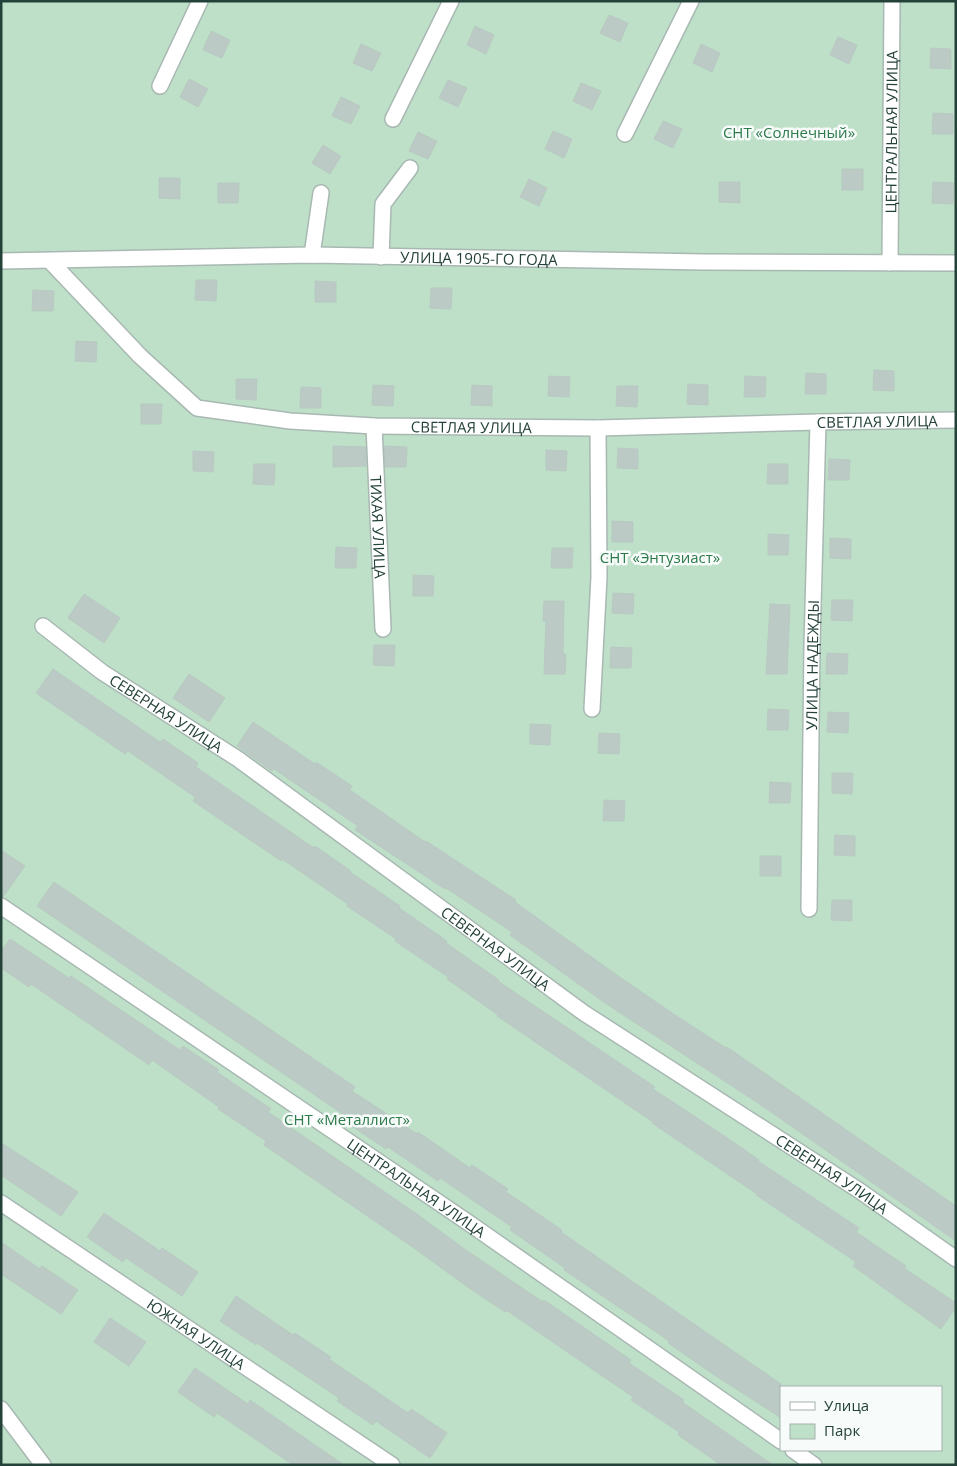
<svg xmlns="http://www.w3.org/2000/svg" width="957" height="1466" font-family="'Open Sans',sans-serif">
	<rect width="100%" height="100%" fill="#e6efeb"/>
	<!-- green -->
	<path fill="#bfe0c8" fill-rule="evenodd" d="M1 1H956V1465H1ZM781 1387H941V1450H781Z"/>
	<!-- building -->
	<g fill="#bbcac4" stroke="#b8c9c2">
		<polygon points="609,15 628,23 620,42 600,33"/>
		<polygon points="475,26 494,35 486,54 467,45"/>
		<polygon points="211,31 230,40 222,58 203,50"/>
		<polygon points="838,37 857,45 849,64 830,55"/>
		<polygon points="361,44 381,53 372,71 353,63"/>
		<polygon points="701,44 720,53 712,72 693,63"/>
		<polygon points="931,48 951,49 951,69 930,68"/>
		<polygon points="189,79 208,89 198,107 180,97"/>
		<polygon points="448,80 467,88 458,107 439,98"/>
		<polygon points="581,83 601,91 592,110 573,101"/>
		<polygon points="341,97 360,106 351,124 332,116"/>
		<polygon points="933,113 953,114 953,134 932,134"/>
		<polygon points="663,121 682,129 673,148 654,139"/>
		<polygon points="553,131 572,139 564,158 545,149"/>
		<polygon points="418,132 437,141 428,159 409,151"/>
		<polygon points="323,145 341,156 330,174 312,163"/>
		<rect x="842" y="169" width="21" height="21"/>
		<polygon points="159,178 180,178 180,199 159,198"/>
		<polygon points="529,179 547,188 539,206 520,197"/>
		<polygon points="719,182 740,182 740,203 719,202"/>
		<polygon points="933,182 954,183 953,204 932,203"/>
		<polygon points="218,183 239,183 238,203 218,203"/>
		<polygon points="196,280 217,280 216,301 195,300"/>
		<polygon points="315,281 336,282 336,302 315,302"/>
		<polygon points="431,288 452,288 451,309 430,308"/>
		<polygon points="33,290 54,291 53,311 32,311"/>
		<polygon points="76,341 97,342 96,362 75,361"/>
		<polygon points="874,370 894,371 894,391 873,390"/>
		<polygon points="806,373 826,374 826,394 805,394"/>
		<polygon points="549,376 570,377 569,397 548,396"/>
		<polygon points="745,376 766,377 765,397 744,397"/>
		<polygon points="236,379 257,379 256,400 236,399"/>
		<polygon points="688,384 708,385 708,405 687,404"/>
		<polygon points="373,385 394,386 393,406 372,405"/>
		<polygon points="472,385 492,386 492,406 471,405"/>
		<polygon points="617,386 638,386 637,407 616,406"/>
		<polygon points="301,387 321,388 321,408 300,408"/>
		<polygon points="141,404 162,404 161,424 141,424"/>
		<polygon points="333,446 366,447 366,466 333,467"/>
		<polygon points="386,446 407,447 406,467 385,467 384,447"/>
		<polygon points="618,448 638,449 638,469 617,468"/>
		<polygon points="546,450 567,451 566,471 546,470"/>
		<polygon points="193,451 214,452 213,472 193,471"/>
		<polygon points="829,459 850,460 849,480 828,480"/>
		<polygon points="254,464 275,464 274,485 253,484"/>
		<polygon points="768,464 788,464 788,484 767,484"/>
		<polygon points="612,521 633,522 633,542 612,542"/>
		<polygon points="768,534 789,535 788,555 768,555"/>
		<polygon points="830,538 851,539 851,559 830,558"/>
		<polygon points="336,547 357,548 356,568 335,568"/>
		<polygon points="552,548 573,548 572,568 551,568"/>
		<polygon points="413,575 434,576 433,596 413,596"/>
		<polygon points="613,593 634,594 633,614 612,613"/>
		<polygon points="84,594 120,618 104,643 68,618"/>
		<polygon points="832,600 853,600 852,621 831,620"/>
		<polygon points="544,601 564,601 563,654 566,654 565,674 544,674 546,621 543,621"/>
		<polygon points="770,604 790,605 787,674 766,674"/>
		<polygon points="374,645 395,645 394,666 373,665"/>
		<polygon points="611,647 632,648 631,668 610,668"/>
		<polygon points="827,653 848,654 847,674 826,674"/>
		<polygon points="53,669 160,742 163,739 198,763 196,767 314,848 315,846 351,871 350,872 400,906 399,908 447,941 446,943 499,980 498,981 655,1087 653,1089 723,1135 759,1160 758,1161 859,1228 856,1232 906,1266 904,1268 956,1303 956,1307 941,1329 853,1266 856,1262 756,1195 757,1194 652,1123 653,1122 497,1016 498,1015 447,979 448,977 395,941 396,939 347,906 348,904 282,859 281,861 193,801 195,797 128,751 125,754 36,693"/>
		<polygon points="189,674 225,698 209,722 173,698"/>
		<polygon points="768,709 789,710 788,730 767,730"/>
		<polygon points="828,712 849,713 848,733 827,732"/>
		<polygon points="253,722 315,764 316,762 352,786 350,790 425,842 426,841 516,900 515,902 611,971 675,1015 726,1048 727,1047 956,1206 956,1241 758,1103 605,1003 510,935 512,932 446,888 445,889 355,830 358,826 274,769 272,771 237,746"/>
		<polygon points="530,724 551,725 550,745 530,744"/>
		<polygon points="599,733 620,734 619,754 598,753"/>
		<polygon points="832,773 853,773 852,794 832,793"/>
		<polygon points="770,782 791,783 790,803 769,803"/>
		<polygon points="604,800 625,801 624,821 603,821"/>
		<polygon points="835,835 855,836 855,856 834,855"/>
		<polygon points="1,850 25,866 3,897 1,897"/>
		<rect x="760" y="856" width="21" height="20"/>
		<polygon points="54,882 355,1087 352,1091 417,1134 418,1132 470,1168 472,1165 508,1189 506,1192 562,1230 561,1232 781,1384 781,1418 716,1376 668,1343 669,1341 564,1270 565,1268 510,1230 512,1227 440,1178 438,1181 388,1147 386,1149 350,1125 353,1121 37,906"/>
		<polygon points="832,900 852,900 852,921 831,920"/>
		<polygon points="10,939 69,978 71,976 180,1050 183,1046 219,1070 217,1072 271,1109 268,1112 414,1212 466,1250 543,1302 544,1300 631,1360 629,1363 684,1400 682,1402 773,1465 721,1465 678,1435 679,1432 631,1400 633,1397 506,1310 505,1312 469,1288 414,1248 264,1145 266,1141 218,1109 219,1107 152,1060 149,1065 31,984 29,987 1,968 1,951"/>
		<polygon points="1,1143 78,1192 61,1216 1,1175"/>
		<polygon points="104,1213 160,1251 162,1248 198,1272 182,1296 126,1258 123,1262 87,1237"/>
		<polygon points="1,1242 40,1269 42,1266 78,1290 61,1314 1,1274"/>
		<polygon points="236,1296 293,1335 295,1333 331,1357 329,1359 408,1413 411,1409 447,1433 430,1458 376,1421 373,1425 337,1401 339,1398 257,1343 256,1345 220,1321"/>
		<polygon points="110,1318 146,1342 129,1366 94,1342"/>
		<polygon points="195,1368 248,1404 250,1400 344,1465 293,1465 217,1413 214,1417 178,1392"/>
	</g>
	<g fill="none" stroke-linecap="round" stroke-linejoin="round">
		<!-- minor casing -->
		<g stroke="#a8b8b2" stroke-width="18">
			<g id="minor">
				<polyline points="160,86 200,1"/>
				<polyline points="393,119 451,1"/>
				<polyline points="625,134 691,1"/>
				<polyline points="312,255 321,193"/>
				<polyline points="381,257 383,204 410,168"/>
				<path id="s1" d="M51 262 140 356 197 408 290 421 374 426 598 428 818 422 956 420"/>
				<path id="s2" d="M890 263 892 1"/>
				<path id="s3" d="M374 426 383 629"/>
				<path id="s4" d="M43 626 102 672 238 759 584 1013 860 1191 956 1259"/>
				<polyline points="592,709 599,577 598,428"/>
				<path id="s5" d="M1 906 466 1221 781 1441"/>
				<path id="s6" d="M809 909 812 645 818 422"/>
				<path id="s7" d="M1 1203 392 1465"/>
				<polyline points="1,1409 43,1465"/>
				<polyline points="793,1450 814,1465"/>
			</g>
		</g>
		<!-- tertiary casing -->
		<g stroke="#a8b8b2" stroke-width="18">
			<g id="tertiary">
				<path id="s8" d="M1 261 312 255 705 262 956 263"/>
			</g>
		</g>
		<!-- minor -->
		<use href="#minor" stroke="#fff" stroke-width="15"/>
		<!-- tertiary -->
		<use href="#tertiary" stroke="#fff" stroke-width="15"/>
	</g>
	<g text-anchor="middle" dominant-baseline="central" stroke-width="5" stroke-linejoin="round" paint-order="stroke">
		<!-- park labels -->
		<g font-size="15" fill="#2d7a4b" stroke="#f7fbf9">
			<text x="789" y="132">СНТ «Солнечный»</text>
			<text x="660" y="557">СНТ «Энтузиаст»</text>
			<text x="347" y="1119">СНТ «Металлист»</text>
		</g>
		<!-- street labels -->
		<g font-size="15" fill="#24423a" stroke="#f7fbf9">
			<text stroke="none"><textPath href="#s2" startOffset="131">ЦЕНТРАЛЬНАЯ УЛИЦА</textPath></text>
			<text stroke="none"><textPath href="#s8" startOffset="478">УЛИЦА 1905-ГО ГОДА</textPath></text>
			<text stroke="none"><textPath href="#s1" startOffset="888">СВЕТЛАЯ УЛИЦА</textPath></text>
			<text stroke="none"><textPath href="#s1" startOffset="482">СВЕТЛАЯ УЛИЦА</textPath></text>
			<text stroke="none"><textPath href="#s3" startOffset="101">ТИХАЯ УЛИЦА</textPath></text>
			<text stroke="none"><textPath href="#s6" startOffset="244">УЛИЦА НАДЕЖДЫ</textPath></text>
			<text stroke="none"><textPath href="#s4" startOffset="151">СЕВЕРНАЯ УЛИЦА</textPath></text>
			<text stroke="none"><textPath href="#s4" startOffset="556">СЕВЕРНАЯ УЛИЦА</textPath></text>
			<text stroke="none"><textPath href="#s4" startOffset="961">СЕВЕРНАЯ УЛИЦА</textPath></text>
			<text stroke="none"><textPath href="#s5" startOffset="502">ЦЕНТРАЛЬНАЯ УЛИЦА</textPath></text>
			<text stroke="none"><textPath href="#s7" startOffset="235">ЮЖНАЯ УЛИЦА</textPath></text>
		</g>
	</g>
	<!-- border -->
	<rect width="957" height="1466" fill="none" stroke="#24423a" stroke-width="5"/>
	<!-- legend -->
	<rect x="780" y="1386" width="162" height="65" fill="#f7fbf9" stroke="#a3b1ad"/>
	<rect x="790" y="1402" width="25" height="8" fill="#ffffff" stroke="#a3b1ad"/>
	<text x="824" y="1411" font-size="15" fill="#24423a">Улица</text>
	<rect x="790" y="1424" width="25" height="15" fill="#bfe0c8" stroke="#a3b1ad"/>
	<text x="824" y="1436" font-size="15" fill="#24423a">Парк</text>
</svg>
